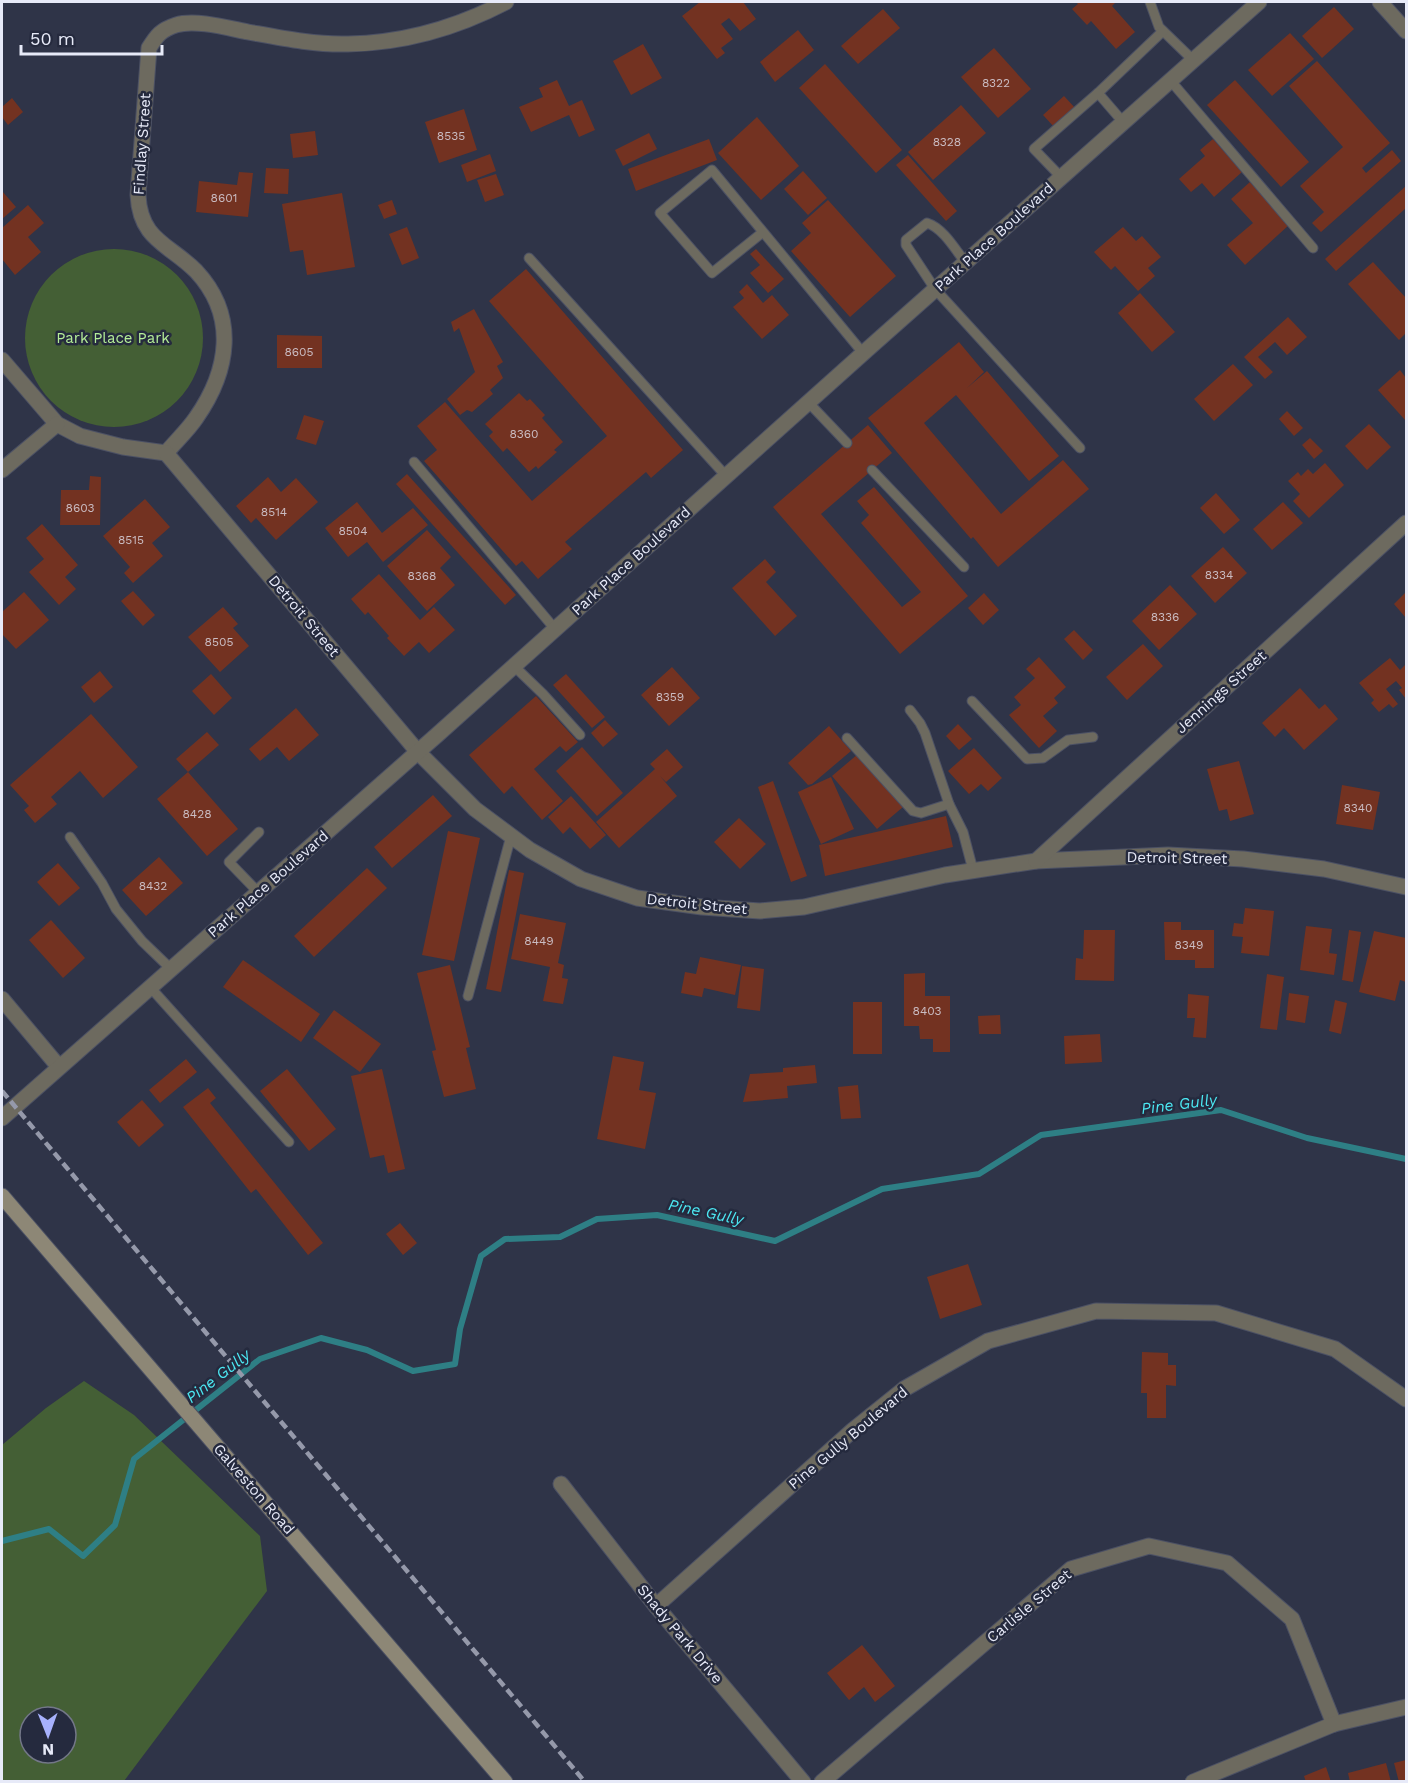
<svg xmlns="http://www.w3.org/2000/svg" width="1408" height="1783" font-family="'Work Sans',sans-serif">
	<rect width="100%" height="100%" fill="#2f3448"/>
	<!-- green -->
	<g fill="#445f35" fill-rule="evenodd">
		<circle cx="114" cy="338" r="89"/>
		<path d="M84 1381 134 1415 260 1536 267 1591 124 1781H2V1445L46 1408ZM30 1717H66V1753H30Z"/>
	</g>
	<g fill="none" stroke-linecap="round" stroke-linejoin="round">
		<!-- stream -->
		<polyline stroke="#2e7f85" stroke-width="6" points="2,1541 49,1529 83,1556 115,1525 134,1459 260,1359 321,1338 367,1350 413,1371 455,1364 460,1329 481,1256 505,1239 560,1237 597,1219 657,1215 775,1241 882,1189 979,1174 1041,1135 1221,1110 1307,1138 1406,1159"/>
	</g>
	<!-- building -->
	<g fill="#733221">
		<polygon points="700,2 743,2 756,19 740,31 729,18 721,24 733,39 721,48 725,53 717,59 682,16"/>
		<polygon points="1076,2 1113,2 1115,3 1112,6 1135,32 1116,49 1091,21 1087,25 1072,9 1078,4"/>
		<polygon points="1334,7 1354,29 1322,58 1302,36"/>
		<polygon points="883,9 900,28 858,64 841,46"/>
		<polygon points="798,30 814,50 775,82 760,62"/>
		<polygon points="1290,33 1314,59 1272,96 1248,70"/>
		<polygon points="643,44 662,78 631,95 613,61"/>
		<polygon points="994,48 1031,89 998,118 961,77"/>
		<polygon points="1317,61 1390,143 1362,168 1366,173 1392,150 1401,161 1321,232 1312,223 1324,212 1300,186 1343,147 1289,86"/>
		<polygon points="825,64 902,150 876,173 799,88"/>
		<polygon points="557,80 569,106 582,100 595,130 579,137 569,115 531,132 519,107 543,97 539,88"/>
		<polygon points="1235,80 1309,162 1281,187 1207,105"/>
		<polygon points="1064,96 1076,109 1055,128 1043,115"/>
		<polygon points="12,98 23,112 8,125 2,117 2,107"/>
		<polygon points="961,105 986,133 933,180 908,152"/>
		<polygon points="464,109 477,150 439,163 425,122"/>
		<polygon points="757,117 799,166 761,200 718,153"/>
		<polygon points="315,131 318,155 293,158 290,134"/>
		<polygon points="649,133 657,149 623,166 615,150"/>
		<polygon points="709,139 717,160 636,191 628,169"/>
		<polygon points="1213,139 1242,172 1214,197 1202,183 1191,192 1179,179 1205,156 1200,150"/>
		<polygon points="490,154 496,171 467,182 461,165"/>
		<polygon points="908,155 957,211 946,221 896,165"/>
		<polygon points="266,168 289,169 288,194 264,193"/>
		<polygon points="803,171 827,198 808,215 784,189"/>
		<polygon points="239,172 253,173 248,217 196,212 199,181 237,185"/>
		<polygon points="496,174 504,195 485,202 477,180"/>
		<polygon points="1250,182 1289,225 1245,265 1227,245 1253,223 1231,199"/>
		<polygon points="1406,186 1406,208 1336,271 1325,259"/>
		<polygon points="2,191 16,207 2,219"/>
		<polygon points="342,193 355,267 307,275 303,250 290,252 282,204"/>
		<polygon points="392,200 397,214 384,219 378,205"/>
		<polygon points="828,200 896,276 850,317 791,251 811,233 802,223"/>
		<polygon points="28,205 44,223 28,237 41,252 15,275 2,259 2,228"/>
		<polygon points="407,227 419,258 402,265 389,234"/>
		<polygon points="1123,227 1136,241 1142,236 1161,257 1148,268 1155,276 1138,291 1115,266 1111,270 1094,252"/>
		<polygon points="756,249 784,279 768,293 750,273 760,265 750,254"/>
		<polygon points="1373,262 1406,298 1406,333 1399,340 1348,284"/>
		<polygon points="526,269 683,450 651,478 646,472 565,542 572,549 538,579 522,561 516,566 424,461 437,450 417,426 445,402 532,501 607,436 489,301"/>
		<polygon points="747,284 763,303 772,295 789,315 762,339 733,307 744,298 739,292"/>
		<polygon points="1140,293 1175,332 1152,352 1118,313"/>
		<polygon points="474,309 503,362 497,366 503,378 490,390 493,394 472,412 467,410 460,415 447,399 475,372 459,328 454,332 451,322"/>
		<polygon points="1288,317 1307,337 1287,355 1275,342 1258,357 1273,372 1265,379 1244,357"/>
		<polygon points="277,335 322,336 322,368 277,368"/>
		<polygon points="959,342 984,372 967,388 987,371 1059,456 1029,481 956,395 924,423 1001,514 1063,460 1089,489 998,567 973,537 971,539 868,418"/>
		<polygon points="1233,364 1253,385 1214,421 1194,399"/>
		<polygon points="1400,370 1406,378 1406,421 1378,390"/>
		<polygon points="519,393 527,401 530,399 545,415 542,418 563,442 554,450 557,452 538,469 536,466 529,472 507,448 503,452 489,436 493,432 485,424"/>
		<polygon points="1287,411 1303,428 1294,436 1279,419"/>
		<polygon points="304,415 324,421 316,445 296,439"/>
		<polygon points="1369,424 1391,447 1367,470 1345,446"/>
		<polygon points="868,425 892,453 821,514 902,607 921,592 861,523 869,515 857,501 874,487 968,596 900,654 773,507"/>
		<polygon points="1310,438 1323,451 1314,459 1302,445"/>
		<polygon points="1325,463 1344,485 1309,518 1293,501 1300,494 1288,481 1298,472 1301,476 1308,469 1313,474"/>
		<polygon points="407,474 516,595 505,605 396,484"/>
		<polygon points="90,476 101,477 100,525 60,525 61,490 89,490"/>
		<polygon points="268,477 281,492 296,478 318,502 276,540 256,518 251,523 236,506"/>
		<polygon points="1216,493 1240,520 1224,534 1200,508"/>
		<polygon points="145,499 170,527 152,543 163,556 133,583 124,573 130,567 103,536"/>
		<polygon points="357,502 382,533 413,508 428,525 383,562 367,542 348,557 325,528"/>
		<polygon points="1283,502 1303,523 1272,550 1253,529"/>
		<polygon points="42,524 78,565 65,577 76,589 59,605 29,572 44,559 26,538"/>
		<polygon points="427,530 451,557 440,568 455,585 427,611 387,566"/>
		<polygon points="1223,547 1247,573 1215,603 1191,576"/>
		<polygon points="765,559 776,572 766,582 797,616 775,636 732,588"/>
		<polygon points="379,574 420,620 434,607 455,630 429,653 419,642 404,656 387,638 389,636 368,612 365,615 351,599"/>
		<polygon points="1170,585 1197,614 1159,650 1132,621"/>
		<polygon points="133,591 155,615 143,626 121,601"/>
		<polygon points="24,592 49,620 16,649 2,634 2,612"/>
		<polygon points="1406,592 1406,618 1394,604"/>
		<polygon points="984,593 999,610 983,625 968,608"/>
		<polygon points="223,607 238,624 233,628 249,646 220,672 188,637"/>
		<polygon points="1074,630 1093,650 1083,660 1064,639"/>
		<polygon points="1143,644 1163,666 1127,700 1106,677"/>
		<polygon points="1039,657 1066,687 1054,698 1058,703 1043,716 1057,731 1039,748 1009,715 1021,705 1014,697 1035,678 1026,669"/>
		<polygon points="1390,658 1400,670 1406,664 1406,699 1399,690 1402,688 1396,681 1386,689 1398,704 1393,708 1389,704 1379,712 1371,703 1374,700 1359,683"/>
		<polygon points="672,667 700,698 669,726 641,695"/>
		<polygon points="100,671 113,687 94,703 81,687"/>
		<polygon points="211,674 232,698 214,715 192,691"/>
		<polygon points="566,674 605,717 592,728 553,685"/>
		<polygon points="1300,688 1319,709 1325,704 1338,719 1304,750 1284,728 1275,737 1262,723"/>
		<polygon points="536,696 578,742 566,752 560,746 534,769 563,801 542,820 512,786 504,794 469,755"/>
		<polygon points="296,708 319,735 289,761 277,747 260,761 249,749"/>
		<polygon points="91,714 138,767 103,798 80,771 51,797 57,804 35,823 24,810 29,806 10,785"/>
		<polygon points="605,720 618,734 603,747 591,733"/>
		<polygon points="958,724 972,739 959,750 946,736"/>
		<polygon points="829,726 851,751 812,784 808,785 788,763"/>
		<polygon points="207,732 219,745 188,772 176,759"/>
		<polygon points="582,747 623,793 597,816 556,771"/>
		<polygon points="974,748 1002,778 988,791 981,784 969,794 948,771"/>
		<polygon points="667,749 683,767 666,782 660,776 677,796 619,848 596,822 655,769 650,764"/>
		<polygon points="858,754 903,807 877,829 832,776"/>
		<polygon points="1239,761 1254,814 1230,821 1227,809 1219,811 1207,769"/>
		<polygon points="188,772 238,829 207,856 157,799"/>
		<polygon points="831,777 854,829 821,844 798,792"/>
		<polygon points="773,781 807,876 791,882 758,787"/>
		<polygon points="1342,785 1380,792 1373,830 1336,824"/>
		<polygon points="433,795 452,816 392,868 374,847"/>
		<polygon points="571,796 606,835 590,849 570,827 563,834 548,817"/>
		<polygon points="946,816 953,847 825,876 819,845"/>
		<polygon points="739,818 766,844 740,869 714,842"/>
		<polygon points="448,831 480,838 454,961 422,955"/>
		<polygon points="159,857 183,883 146,916 122,890"/>
		<polygon points="58,863 80,888 59,906 37,882"/>
		<polygon points="367,868 387,888 314,957 294,936"/>
		<polygon points="509,870 524,873 501,992 486,989"/>
		<polygon points="1245,908 1274,911 1269,956 1241,953 1243,937 1232,936 1234,923 1243,924"/>
		<polygon points="520,914 566,923 558,963 564,965 562,978 568,979 563,1004 543,1001 550,967 511,959"/>
		<polygon points="51,920 85,958 63,978 29,940"/>
		<polygon points="1164,922 1181,922 1181,930 1214,930 1214,968 1195,968 1195,960 1165,960"/>
		<polygon points="1306,926 1332,929 1329,953 1337,954 1334,975 1300,970"/>
		<polygon points="1084,930 1115,930 1114,981 1075,980 1076,958 1083,959"/>
		<polygon points="1349,930 1361,932 1353,982 1342,980"/>
		<polygon points="1374,931 1406,938 1406,982 1400,980 1395,1001 1359,992"/>
		<polygon points="700,957 741,965 735,995 704,988 702,997 681,993 685,972 696,974"/>
		<polygon points="243,960 320,1014 301,1042 223,987"/>
		<polygon points="450,965 470,1047 466,1048 476,1089 444,1097 432,1051 436,1050 417,973"/>
		<polygon points="742,966 764,969 760,1011 737,1008"/>
		<polygon points="925,973 925,996 950,996 950,1052 933,1052 933,1039 920,1039 919,1026 904,1026 904,974"/>
		<polygon points="1267,974 1284,977 1277,1030 1260,1028"/>
		<polygon points="1289,993 1309,996 1305,1023 1286,1020"/>
		<polygon points="1188,994 1209,996 1206,1038 1193,1037 1195,1018 1187,1018"/>
		<polygon points="1335,1000 1347,1003 1341,1034 1329,1031"/>
		<rect x="853" y="1002" width="29" height="52"/>
		<polygon points="334,1010 381,1044 360,1072 313,1038"/>
		<polygon points="1000,1015 1001,1034 979,1034 978,1016"/>
		<polygon points="1100,1034 1102,1062 1065,1064 1064,1036"/>
		<polygon points="613,1056 644,1062 639,1090 656,1093 645,1149 597,1139"/>
		<polygon points="186,1059 197,1072 160,1103 149,1090"/>
		<polygon points="815,1065 817,1083 787,1086 788,1098 743,1102 750,1074 783,1072 783,1068"/>
		<polygon points="287,1069 336,1129 309,1151 260,1091"/>
		<polygon points="382,1069 405,1169 388,1173 384,1155 370,1158 351,1076"/>
		<polygon points="858,1085 861,1118 841,1119 838,1087"/>
		<polygon points="208,1088 216,1098 210,1103 323,1243 308,1255 256,1189 251,1193 183,1107"/>
		<polygon points="142,1100 164,1125 139,1147 117,1122"/>
		<polygon points="400,1223 417,1243 403,1255 386,1234"/>
		<polygon points="968,1264 982,1305 940,1319 927,1277"/>
		<polygon points="1142,1352 1168,1353 1168,1365 1176,1365 1176,1386 1166,1385 1166,1418 1147,1418 1147,1393 1141,1393"/>
		<polygon points="862,1645 895,1686 875,1702 864,1687 849,1700 827,1673"/>
		<polygon points="1406,1760 1406,1782 1399,1782 1394,1763"/>
		<polygon points="1386,1763 1391,1782 1350,1782 1348,1773"/>
		<polygon points="1326,1767 1331,1782 1306,1782 1304,1776"/>
	</g>
	<g fill="none" stroke-linecap="round" stroke-linejoin="round">
		<!-- service casing -->
		<g stroke="#4c5164" stroke-width="11">
			<g id="service">
				<polyline points="1150,2 1159,27 1193,60"/>
				<polyline points="1170,80 1313,248"/>
				<polyline points="1123,122 1098,93 1163,31"/>
				<polyline points="1061,177 1034,149 1098,93"/>
				<path d="M763 232 712 273 660 213 712 170C762 231 813 292 863 353"/>
				<polyline points="529,258 726,476"/>
				<path d="M965 262C955 249 943 228 927 223L906 240V245L935 289 1080 448"/>
				<polyline points="808,402 847,443"/>
				<polyline points="414,462 555,629"/>
				<polyline points="872,470 964,567"/>
				<polyline points="514,666 543,694 580,735"/>
				<polyline points="972,701 1027,759 1043,758 1068,740 1093,737"/>
				<polyline points="910,710 920,723 925,733 949,804 963,832 973,870"/>
				<polyline points="847,738 913,811 921,813 949,804"/>
				<polyline points="70,837 102,883 116,909 142,941 171,969"/>
				<polyline points="259,893 229,862 259,832"/>
				<polyline points="150,987 289,1142"/>
				<polyline points="468,996 511,836"/>
			</g>
		</g>
		<!-- minor casing -->
		<g stroke="#4c5164" stroke-width="17">
			<g id="minor">
				<polyline points="1380,2 1406,31"/>
				<path d="M2 360 57 424 80 436 123 447 166 453C176 441 188 430 196 418 229 371 238 316 196 271 169 244 140 240 138 195L149 48C157 35 161 30 176 25 195 19 228 28 248 32 281 38 315 45 348 44 404 43 458 27 506 2"/>
				<polyline points="166,453 418,752 475,809 530,850 581,879 637,898 702,907 760,911 804,907 945,875 1036,861 1168,855 1243,859 1324,869 1406,887"/>
				<polyline points="2,470 57,424"/>
				<polyline points="1036,861 1406,523"/>
				<polyline points="2,999 59,1067"/>
				<polyline points="561,1484 656,1606 803,1782"/>
				<polyline points="656,1606 853,1430 904,1389 988,1341 1096,1311 1216,1313 1335,1349 1406,1399"/>
				<polyline points="822,1782 1071,1569 1149,1546 1227,1563 1292,1619 1334,1724"/>
				<polyline points="1193,1782 1334,1724 1406,1707"/>
			</g>
		</g>
		<!-- tertiary casing -->
		<g stroke="#4c5164" stroke-width="17">
			<polyline id="tertiary" points="2,1118 437,735 869,348 1259,2"/>
		</g>
		<!-- secondary casing -->
		<g stroke="#4c5164" stroke-width="17">
			<polyline id="secondary" points="2,1196 505,1782"/>
		</g>
		<!-- service -->
		<use href="#service" stroke="#6d6a5f" stroke-width="9"/>
		<!-- minor -->
		<use href="#minor" stroke="#6d6a5f" stroke-width="15"/>
		<!-- tertiary -->
		<use href="#tertiary" stroke="#6d6a5f" stroke-width="15"/>
		<!-- secondary -->
		<use href="#secondary" stroke="#8d8776" stroke-width="15"/>
		<!-- rail -->
		<polyline stroke="#9599aa" stroke-width="4.5" stroke-dasharray="9 4.5" stroke-linecap="butt" points="2,1091 585,1782"/>
	</g>
	<g text-anchor="middle" dominant-baseline="central" stroke-width="5" stroke-linejoin="round" paint-order="stroke">
		<!-- number labels -->
		<g font-size="12" fill="#cabcc2">
			<text x="996" y="83">8322</text>
			<text x="451" y="136">8535</text>
			<text x="947" y="142">8328</text>
			<text x="224" y="198">8601</text>
			<text x="299" y="352">8605</text>
			<text x="524" y="434">8360</text>
			<text x="80" y="508">8603</text>
			<text x="274" y="512">8514</text>
			<text x="353" y="531">8504</text>
			<text x="131" y="540">8515</text>
			<text x="1219" y="575">8334</text>
			<text x="422" y="576">8368</text>
			<text x="1165" y="617">8336</text>
			<text x="219" y="642">8505</text>
			<text x="670" y="697">8359</text>
			<text x="1358" y="808">8340</text>
			<text x="197" y="814">8428</text>
			<text x="153" y="886">8432</text>
			<text x="539" y="941">8449</text>
			<text x="1189" y="945">8349</text>
			<text x="927" y="1011">8403</text>
		</g>
		<!-- street labels -->
		<g font-size="15" fill="#e7eaf8" stroke="#252a3e">
			<text transform="translate(142 144) rotate(-86)">Findlay Street</text>
			<text transform="translate(994 237) rotate(-42)">Park Place Boulevard</text>
			<text transform="translate(631 561) rotate(-42)">Park Place Boulevard</text>
			<text transform="translate(304 616) rotate(50)">Detroit Street</text>
			<text transform="translate(1221 692) rotate(-42)">Jennings Street</text>
			<text transform="translate(1177 858) rotate(1)">Detroit Street</text>
			<text transform="translate(268 884) rotate(-41)">Park Place Boulevard</text>
			<text transform="translate(697 904) rotate(6)">Detroit Street</text>
			<text transform="translate(848 1438) rotate(-40)">Pine Gully Boulevard</text>
			<text transform="translate(254 1489) rotate(49)">Galveston Road</text>
			<text transform="translate(1029 1606) rotate(-40)">Carlisle Street</text>
			<text transform="translate(680 1634) rotate(50)">Shady Park Drive</text>
		</g>
		<!-- park labels -->
		<g font-size="15" fill="#b5ee98" stroke="#252a3e">
			<text x="113" y="338">Park Place Park</text>
		</g>
		<!-- water labels -->
		<g font-size="16" font-style="italic" fill="#4ce7f2" stroke="#252a3e">
			<text transform="translate(1179 1104) rotate(-7)">Pine Gully</text>
			<text transform="translate(706 1212) rotate(12)">Pine Gully</text>
			<text transform="translate(218 1376) rotate(-38)">Pine Gully</text>
		</g>
	</g>
	<!-- border -->
	<rect width="1408" height="1783" fill="none" stroke="#e7eaf8" stroke-width="6"/>
	<!-- north arrow -->
	<g transform="translate(48 1735) rotate(179)"><circle r="28" fill="#252a3e" stroke="#737788" stroke-width="1.5"/>
	<path d="M0-4.5L10 22L0 15L-10 22Z" fill="#a7b1fc"/>
	<text y="-9" font-size="16" font-weight="bold" text-anchor="middle" fill="#e7eaf8">N</text>
	</g>
	<!-- scale -->
	<path d="M21 45v9h141v-9" fill="none" stroke="#e7eaf8" stroke-width="3"/>
	<text x="30" y="45" font-size="18" fill="#e7eaf8" stroke="#252a3e" stroke-width="4.5" paint-order="stroke">50 m</text>
</svg>
